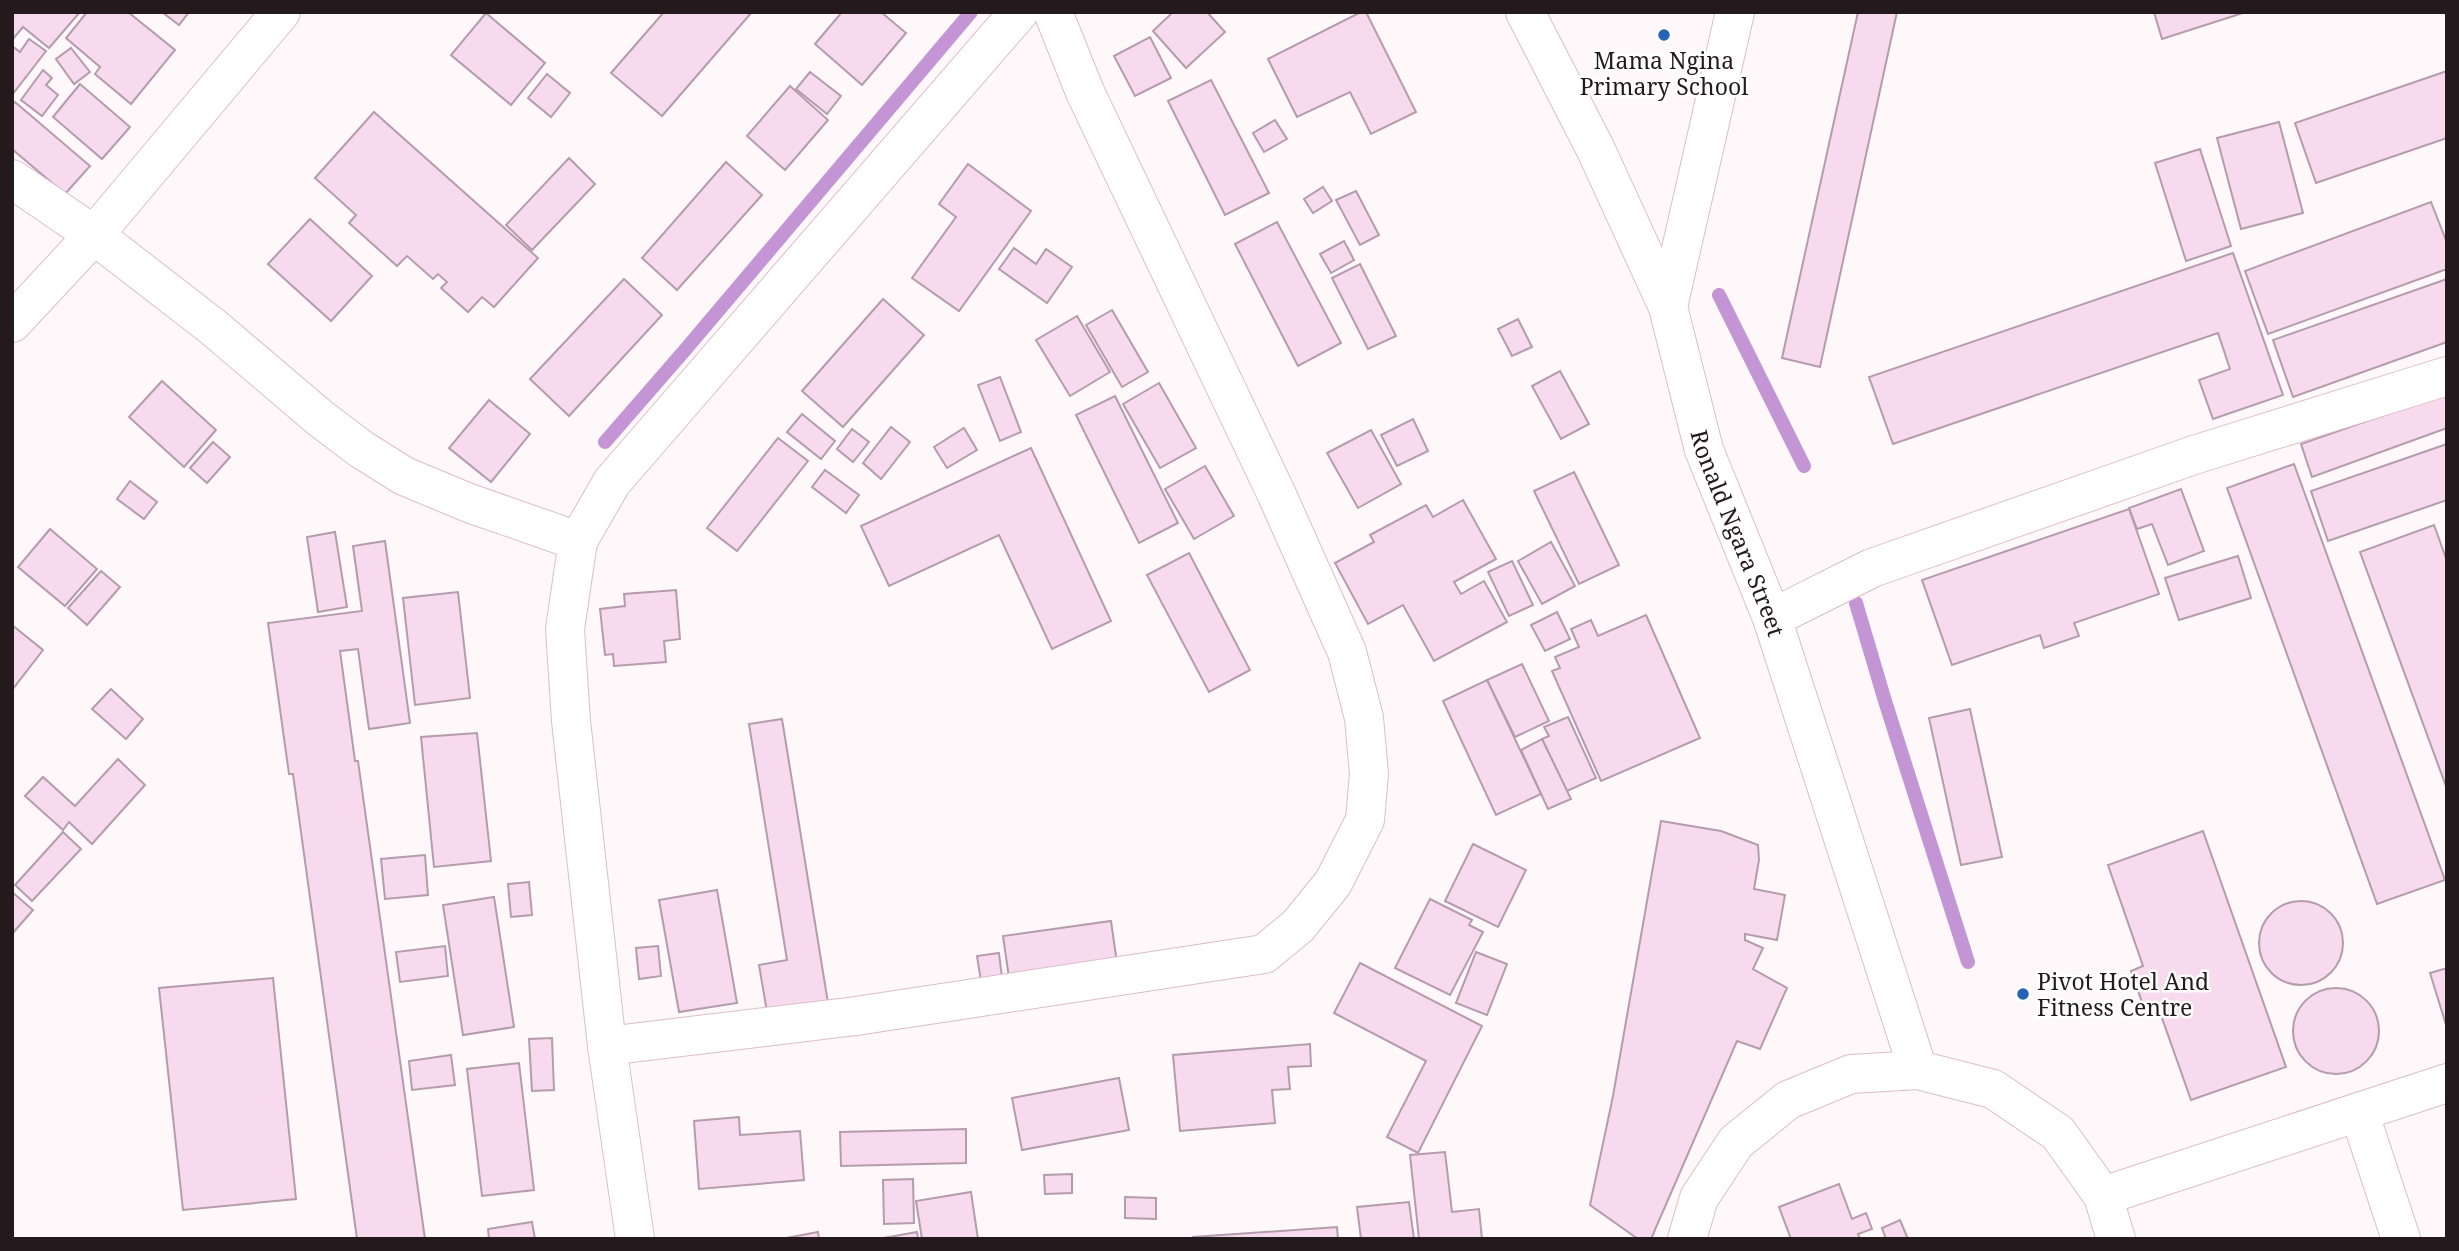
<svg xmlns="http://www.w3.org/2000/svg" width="2459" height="1251" font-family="'Noto Serif',serif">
	<rect width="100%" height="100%" fill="#fff8fa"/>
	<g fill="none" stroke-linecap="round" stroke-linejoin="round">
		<!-- stream -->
		<g stroke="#c495d5" stroke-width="14">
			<polyline points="1719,295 1804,466"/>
			<polyline points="605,442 685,350 971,12"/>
			<polyline points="1856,603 1885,701 1968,962"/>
		</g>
	</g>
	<!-- building -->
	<g fill="#f7daee" stroke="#b59cad" stroke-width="2">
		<polygon points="12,12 80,12 49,48 23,27 12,40"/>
		<polygon points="87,12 128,12 175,50 131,104 95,74 100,67 66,38"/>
		<polygon points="162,12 189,12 179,25"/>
		<polygon points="664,12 752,12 662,116 611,73"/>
		<polygon points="842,12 881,12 906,33 862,85 815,44"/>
		<polygon points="1173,12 1207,12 1225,32 1186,68 1153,31"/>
		<polygon points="1361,12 1366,12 1416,112 1371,134 1350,92 1297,117 1268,59"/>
		<polygon points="1858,12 1897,12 1820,367 1782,358"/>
		<polygon points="2154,12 2246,12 2162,39"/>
		<polygon points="486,13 545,63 511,105 451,55"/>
		<polygon points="1150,37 1171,78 1135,96 1114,56"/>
		<polygon points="29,39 46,51 12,95 12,46 20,52"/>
		<polygon points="71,48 90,72 74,84 56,59"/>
		<polygon points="43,70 52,78 46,85 58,95 42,116 21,100"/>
		<polygon points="2447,71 2447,138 2316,183 2295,123"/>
		<polygon points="810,72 841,96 827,114 796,89"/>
		<polygon points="547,74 570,93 551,117 528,98"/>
		<polygon points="1211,80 1269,193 1225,215 1168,101"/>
		<polygon points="80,84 130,127 102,159 53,117"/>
		<polygon points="790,86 828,120 785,170 747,136"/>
		<polygon points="15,102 90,166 65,194 12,149 12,105"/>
		<polygon points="374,112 538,258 494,307 482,297 468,312 441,288 447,282 438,274 433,279 407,256 397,266 349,223 356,215 315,178"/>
		<polygon points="1275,120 1287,139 1264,152 1253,133"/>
		<polygon points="2279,122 2303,213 2241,229 2217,138"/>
		<polygon points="2200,149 2231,246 2186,261 2155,163"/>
		<polygon points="569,158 595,184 532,250 506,225"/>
		<polygon points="726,162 762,195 677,290 642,258"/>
		<polygon points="968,164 1031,211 959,311 912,278 956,217 939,204"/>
		<polygon points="1323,187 1332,201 1313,213 1304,199"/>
		<polygon points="1356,191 1379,235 1360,245 1336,200"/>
		<polygon points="2431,202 2447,243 2447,269 2268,334 2245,271"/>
		<polygon points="310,219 372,276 331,321 268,264"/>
		<polygon points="1277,222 1341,343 1298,366 1235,244"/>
		<polygon points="1344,241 1354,260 1331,273 1320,254"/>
		<polygon points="1014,248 1036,264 1046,249 1072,267 1047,303 999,269"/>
		<polygon points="2233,253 2283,395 2213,419 2199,380 2230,369 2218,333 1893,444 1869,377"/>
		<polygon points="1360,264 1396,336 1368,349 1332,278"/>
		<polygon points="624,279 662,315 569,416 530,379"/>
		<polygon points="2447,279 2447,342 2293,397 2273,340"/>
		<polygon points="883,299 924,335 843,427 802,391"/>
		<polygon points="1112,310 1148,372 1122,387 1086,325"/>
		<polygon points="1077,316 1110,372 1070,396 1036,340"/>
		<polygon points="1518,319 1532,347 1512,356 1498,329"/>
		<polygon points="1560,371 1589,424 1561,439 1532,386"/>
		<polygon points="1000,377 1021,432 1000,441 978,385"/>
		<polygon points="162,381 216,430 184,467 129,417"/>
		<polygon points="1159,383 1196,448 1160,468 1123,404"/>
		<polygon points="2447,393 2447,428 2312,477 2301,444"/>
		<polygon points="1115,396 1178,523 1139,543 1076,415"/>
		<polygon points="489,400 530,434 491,482 449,448"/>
		<polygon points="802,414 835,441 821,459 787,432"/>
		<polygon points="1413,419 1428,451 1397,466 1381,435"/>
		<polygon points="891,427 910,442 881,479 863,463"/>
		<polygon points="964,428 977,450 947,468 934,447"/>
		<polygon points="852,429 869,442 853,462 837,449"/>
		<polygon points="1371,430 1401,484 1358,508 1327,453"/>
		<polygon points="778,438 808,461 737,551 707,528"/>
		<polygon points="213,442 230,457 207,483 190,468"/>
		<polygon points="2447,444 2447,500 2328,541 2311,491"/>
		<polygon points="1031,448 1111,621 1052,649 999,535 889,586 861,526"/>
		<polygon points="2294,464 2445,880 2377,904 2227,488"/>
		<polygon points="1205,466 1234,516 1194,539 1165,489"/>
		<polygon points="825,470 859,495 846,513 812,487"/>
		<polygon points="1574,472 1619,565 1579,584 1534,491"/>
		<polygon points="130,481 157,502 144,519 117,499"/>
		<polygon points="2181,489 2204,551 2168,565 2152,524 2137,529 2129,508"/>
		<polygon points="1463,500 1496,559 1454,582 1461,594 1484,581 1507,622 1434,661 1403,605 1368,624 1335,563 1374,542 1370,535 1426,505 1433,517"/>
		<polygon points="2129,509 2159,594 2074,623 2079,636 2044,648 2040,635 1952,665 1922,580"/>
		<polygon points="2434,525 2447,561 2447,789 2360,552"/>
		<polygon points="50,529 97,569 65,606 18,567"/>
		<polygon points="335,532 347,607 318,612 307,537"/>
		<polygon points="385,541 410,723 369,729 358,649 340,651 355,761 358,761 425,1239 357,1239 293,774 289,774 268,623 362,611 353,546"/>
		<polygon points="1551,542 1575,586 1542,604 1518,561"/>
		<polygon points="1189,553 1250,670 1209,692 1147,575"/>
		<polygon points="2238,556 2251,598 2179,620 2165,578"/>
		<polygon points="1512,561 1533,605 1509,616 1488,572"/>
		<polygon points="101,571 120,587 87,625 68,608"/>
		<polygon points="676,590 680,639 664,641 666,662 614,666 613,654 605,655 600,609 625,606 624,594"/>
		<polygon points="458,592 470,698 415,705 403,598"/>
		<polygon points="1557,612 1570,639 1545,651 1531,625"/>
		<polygon points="1646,615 1700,738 1601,781 1552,671 1560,668 1555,657 1579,647 1571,629 1591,620 1598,636"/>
		<polygon points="12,625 43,650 12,690"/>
		<polygon points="1522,664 1549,721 1515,737 1487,680"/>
		<polygon points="1487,680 1541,794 1496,815 1443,701"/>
		<polygon points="111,689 143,719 126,739 92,709"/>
		<polygon points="1970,709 2002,857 1961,865 1929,718"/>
		<polygon points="1568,717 1596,778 1567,791 1542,739 1549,736 1544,727"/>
		<polygon points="782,719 828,1003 767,1012 759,965 787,960 749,724"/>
		<polygon points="477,733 491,861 434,867 421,737"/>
		<polygon points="1542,739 1571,799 1548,809 1521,750"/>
		<polygon points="118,759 145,785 92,844 69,822 63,830 25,796 43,777 75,806"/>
		<polygon points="1661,821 1721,831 1758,845 1759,860 1754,889 1785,895 1777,940 1745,934 1745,940 1763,948 1753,969 1787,988 1760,1049 1737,1041 1651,1239 1638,1239 1590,1205 1613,1096"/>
		<polygon points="2203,831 2286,1067 2191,1100 2157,1004 2144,1008 2131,971 2143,966 2108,865"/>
		<polygon points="63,832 81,849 32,901 15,885"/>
		<polygon points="1473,844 1526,870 1498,927 1445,901"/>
		<polygon points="425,855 428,895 385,899 381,859"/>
		<polygon points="529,882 532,915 511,917 508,884"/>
		<polygon points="717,890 737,1003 679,1012 659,900"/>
		<polygon points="12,892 33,910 12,934"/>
		<polygon points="494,897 514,1027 463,1035 443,905"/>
		<polygon points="1430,899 1472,920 1469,925 1483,932 1450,995 1395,968"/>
		<circle cx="2301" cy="943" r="42"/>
		<polygon points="1111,921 1117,963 1009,978 1003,936"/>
		<polygon points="445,946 448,976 400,982 396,952"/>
		<polygon points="658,946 661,976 639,979 636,948"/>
		<polygon points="1476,952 1507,964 1487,1015 1456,1003"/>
		<polygon points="999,953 1002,978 981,981 977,956"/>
		<polygon points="1360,963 1482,1026 1418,1153 1387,1137 1426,1061 1334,1013"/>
		<polygon points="2447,968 2447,1028 2430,973"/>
		<polygon points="273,978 296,1199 183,1210 159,988"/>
		<circle cx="2336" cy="1031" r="43"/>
		<polygon points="552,1038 554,1090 532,1091 529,1039"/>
		<polygon points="1310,1044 1311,1066 1288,1067 1290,1089 1272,1090 1275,1123 1180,1131 1173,1055"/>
		<polygon points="451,1055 455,1085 412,1090 409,1061"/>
		<polygon points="519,1063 534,1190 482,1196 467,1069"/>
		<polygon points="1119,1078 1129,1130 1022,1150 1012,1098"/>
		<polygon points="739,1117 740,1135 800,1131 804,1180 699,1189 694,1121"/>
		<polygon points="966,1129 966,1163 841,1166 840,1132"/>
		<polygon points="1445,1152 1452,1212 1479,1209 1482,1239 1419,1239 1410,1155"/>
		<polygon points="1072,1174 1072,1193 1045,1194 1044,1175"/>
		<polygon points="913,1179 914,1223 884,1224 883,1180"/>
		<polygon points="1839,1184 1852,1219 1866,1213 1872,1229 1858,1234 1860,1239 1791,1239 1779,1207"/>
		<polygon points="971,1192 978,1239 922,1239 916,1201"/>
		<polygon points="1125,1197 1156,1198 1156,1219 1125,1218"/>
		<polygon points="1409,1202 1414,1239 1361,1239 1357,1207"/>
		<polygon points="1900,1220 1908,1239 1886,1239 1882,1228"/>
		<polygon points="532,1222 535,1239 489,1239 488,1229"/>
		<polygon points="1337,1227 1338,1239 1193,1239 1193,1237"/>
		<polygon points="818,1232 819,1239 781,1239"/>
		<polygon points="917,1232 918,1239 878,1239"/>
	</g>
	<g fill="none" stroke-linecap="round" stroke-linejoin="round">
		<!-- minor casing -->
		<g stroke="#ddbdc7" stroke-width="40">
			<g id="minor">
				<path id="s1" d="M1525 12 1596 150 1668 307 1704 450 1772 618 1918 1070"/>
				<polyline points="12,179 94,235 213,327 320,418 361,449 404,476 469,503 578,541"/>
				<polyline points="1668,307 1735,12"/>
				<polyline points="12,323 94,235 281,12"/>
				<polyline points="1772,618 1872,568 2194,455 2447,376"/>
				<polyline points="607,1046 856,1016 1264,954 1298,926 1333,883 1365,820 1369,774 1364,718 1347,652 1277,495 1085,92 1053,12"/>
				<polyline points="2359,1112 2401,1239"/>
				<polyline points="2103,1196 2447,1083"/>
				<polyline points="635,1239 607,1046 571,721 565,629 578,541 612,482 1019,12"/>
				<polyline points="1687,1239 1699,1198 1736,1142 1788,1100 1851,1074 1918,1070 1993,1089 2058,1133 2103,1196 2116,1239"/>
			</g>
		</g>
		<!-- minor -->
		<use href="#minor" stroke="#fff" stroke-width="38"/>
	</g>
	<!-- markers -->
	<g fill="#2463b5" stroke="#fff" stroke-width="2.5">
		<circle cx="1664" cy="35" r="7"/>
		<circle cx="2023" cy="994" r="7"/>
	</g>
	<g text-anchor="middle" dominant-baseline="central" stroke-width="5" stroke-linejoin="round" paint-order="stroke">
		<!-- poi labels -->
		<g font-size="23" fill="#24191d" stroke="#fff">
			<text x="1664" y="60">Mama Ngina<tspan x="1664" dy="26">Primary School</tspan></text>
			<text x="2037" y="981" text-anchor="start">Pivot Hotel And<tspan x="2037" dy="26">Fitness Centre</tspan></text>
		</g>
		<!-- street labels -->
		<g font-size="23" fill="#24191d" stroke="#fff">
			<text stroke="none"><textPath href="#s1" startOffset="565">Ronald Ngara Street</textPath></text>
		</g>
	</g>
	<!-- border -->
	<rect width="2459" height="1251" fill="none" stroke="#24191d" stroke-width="28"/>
</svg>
